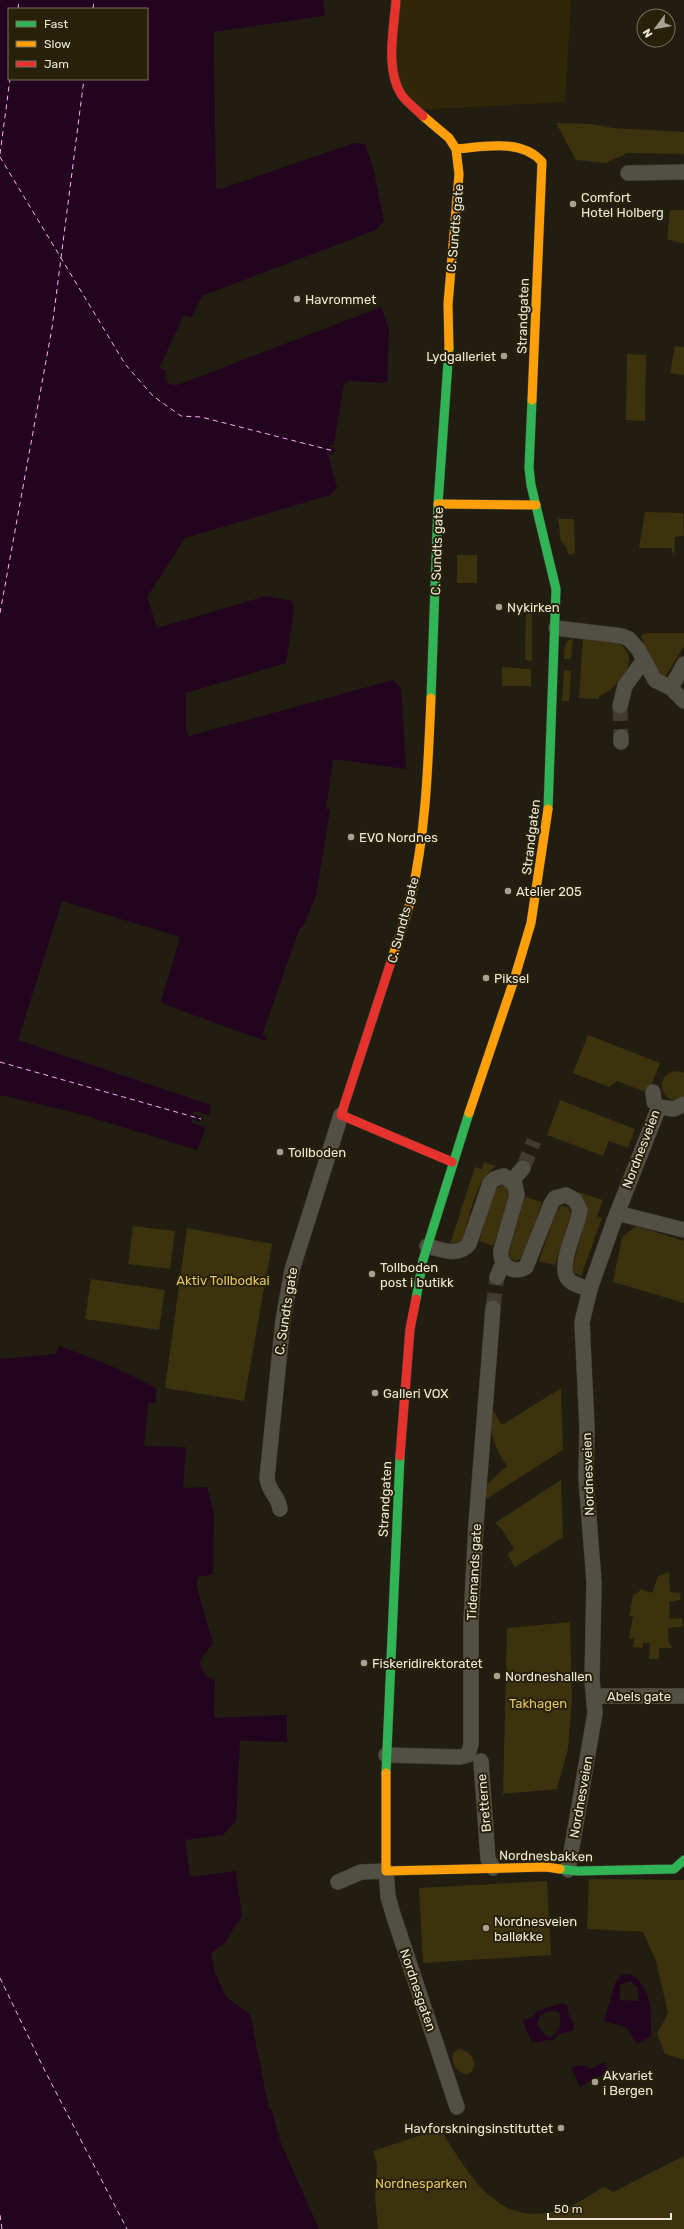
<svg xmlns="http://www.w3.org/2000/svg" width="684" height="2229" font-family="Rubik,sans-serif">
	<rect width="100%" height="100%" fill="#211d10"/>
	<!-- built -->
	<polygon fill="#2f2708" points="398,0 571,0 565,102 415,110 395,83"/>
	<!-- green -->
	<g fill="#3c320d">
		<polygon points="556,123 592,124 613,128 684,132 684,154 628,153 606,163 576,160"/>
		<polygon points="670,210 684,210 684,244 667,239"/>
		<polygon points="675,346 684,347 684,375 670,373"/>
		<polygon points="627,354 646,355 645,421 626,420"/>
		<polygon points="645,512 683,513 684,536 675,537 674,556 671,548 639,548"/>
		<polygon points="558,519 574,519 575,554 568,554 567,548 561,541"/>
		<rect x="457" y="555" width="20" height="28"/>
		<polygon points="526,614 532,614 532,661 525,660"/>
		<polygon points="647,633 684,633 684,646 665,677 663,677 650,658 641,636"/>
		<path d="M573 638 571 659H564C565 650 563 641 573 638Z"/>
		<path d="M583 638C595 639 613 638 622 646 642 661 614 692 599 696L598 699 579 698Z"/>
		<polygon points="502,667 531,669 531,686 502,686"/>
		<polygon points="564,670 571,671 569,701 562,701"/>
		<polygon points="588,1035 660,1063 648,1093 617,1081 609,1087 573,1073"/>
		<path d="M678 1071 684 1073V1098L671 1100C655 1091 661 1071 678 1071Z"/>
		<polygon points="560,1100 635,1129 628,1148 609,1141 603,1156 547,1135"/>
		<path d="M484 1162 496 1166C475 1180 470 1216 463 1239L458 1243 450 1244 475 1167 482 1169Z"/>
		<polygon points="505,1184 508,1186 510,1196 493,1246 479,1241 495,1189"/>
		<polygon points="578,1192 603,1200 597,1216 602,1218 581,1276 574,1273 573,1266 587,1213 586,1205"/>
		<polygon points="525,1197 542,1202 524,1256 516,1261 510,1258 509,1251"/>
		<polygon points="561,1206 569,1207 571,1214 555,1265 539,1261 556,1212"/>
		<polygon points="133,1226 175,1231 170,1269 128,1264"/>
		<polygon points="636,1226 684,1241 684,1303 613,1282 622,1237"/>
		<polygon points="187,1228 272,1244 244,1401 165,1388"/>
		<polygon points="91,1279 165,1290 159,1330 85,1319"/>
		<path d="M561 1388 563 1450 483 1501 488 1483 507 1466C491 1441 490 1434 489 1404L502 1425Z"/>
		<polygon points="561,1480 563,1537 515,1567 507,1554 514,1549 501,1528 495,1523"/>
		<polygon points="669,1572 670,1592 681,1593 680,1600 669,1602 670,1619 682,1618 683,1627 668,1628 669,1643 673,1648 659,1648 659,1659 649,1659 650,1643 643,1643 643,1648 633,1647 634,1639 629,1638 633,1616 629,1616 633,1595 639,1592 640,1589 652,1593 658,1576"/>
		<polygon points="570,1622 572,1697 568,1749 557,1789 503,1794 507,1628"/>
		<polygon points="589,1879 684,1880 684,2060 665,2054 657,2034 668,2013 656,1961 643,1932 587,1929"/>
		<polygon points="547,1881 551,1955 423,1963 419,1888"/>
		<path d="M458 2049C468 2050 472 2055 475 2064L471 2072 466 2075C455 2070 451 2064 453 2053Z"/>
		<path d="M440 2129C469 2173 496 2229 560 2210 576 2205 590 2195 604 2187L613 2192 684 2156V2229H378L375 2197 377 2164 373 2151Z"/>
	</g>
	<!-- water -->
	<g fill="#22041f" fill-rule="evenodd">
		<path d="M0 0H323L325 16 214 32 216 187 221 189 354 143 365 144 373 167 384 221 376 230 369 233 202 296 167 369 165 378 169 384 177 385 381 307 389 329 387 383 348 381 344 383 334 445 328 446 335 449 334 454 328 455 337 488 330 495 185 538 147 597 157 628 266 596 292 601 294 610 286 663 186 693V730L189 736 393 680 401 688 406 769 333 759 326 809 330 810 316 896 303 926 299 930 262 1035 267 1037 265 1041 163 1004 161 1001 180 937 62 901 18 1040 211 1105 206 1127 197 1150 80 1114 0 1095ZM9 9H147V79H9Z"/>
		<path d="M59 1346C93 1358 126 1371 157 1389L155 1403H148L144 1446 186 1447 183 1488 207 1487 214 1514 213 1574 198 1577 196 1584 213 1643 199 1662 205 1675 215 1681 214 1718 287 1715V1742L240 1741 236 1821 223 1835 185 1840 190 1877 236 1871 242 1917 234 1927 226 1942 211 1953 215 1973 227 1998 250 2014 269 2109 272 2110 280 2141 319 2229H0V1359L56 1354Z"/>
		<path d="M631 1974C653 1989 651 2012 651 2036L637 2044 627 2028 604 2021 615 1983 621 1975ZM630 1981 638 1988 639 2001 620 2000V1985Z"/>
		<path d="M562 2003 567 2005 569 2016 574 2023 573 2030 559 2034 555 2039 532 2043 523 2022 524 2019 531 2018 537 2011ZM550 2011 559 2012C562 2024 561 2029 550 2038L544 2034 537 2025 540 2015Z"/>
		<polygon points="604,2062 609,2071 580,2087 571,2067 584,2065 590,2069"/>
	</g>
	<!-- pier -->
	<g fill="#211d10">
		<polygon points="325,16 325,18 216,33 218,186 347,143 347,145 220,189 216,188 214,32"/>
		<polygon points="376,230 376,232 370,235 204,298 167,378 170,382 176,383 381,305 381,307 177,385 169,384 165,378 166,371 159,368 184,315 192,318 202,296"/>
		<polygon points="194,1111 210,1115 206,1127 191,1123 192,1119 200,1122 201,1119 201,1117 193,1114"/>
	</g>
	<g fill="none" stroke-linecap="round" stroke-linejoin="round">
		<!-- ferry -->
		<g stroke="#ffb1f8" stroke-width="1" stroke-dasharray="5 4" stroke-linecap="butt">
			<polyline points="18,9 19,0"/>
			<polyline points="93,9 94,0"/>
			<polyline points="0,154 10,79"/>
			<polyline points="0,157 125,364 153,396 181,416 201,417 334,451"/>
			<polyline points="0,613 52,328 84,79"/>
			<polyline points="0,1062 201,1119"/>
			<polyline points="0,1978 45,2071 127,2229"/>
			<polyline points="0,2215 2,2229"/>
		</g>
		<!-- street-tunnel -->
		<g stroke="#3f3b2e" stroke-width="15" stroke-dasharray="15 8" stroke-linecap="butt">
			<polyline points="620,706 621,737"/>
			<polyline points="523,1168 534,1141"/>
			<polyline points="493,1308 497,1277"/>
		</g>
		<!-- street casing -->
		<g stroke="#3c392f" stroke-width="16">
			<g id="street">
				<polyline points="628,173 684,172"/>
				<polyline points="556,628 622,636 629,639 638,649 655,680 671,688 684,701"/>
				<polyline points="671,688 684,664"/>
				<polyline points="620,706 625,686 643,661"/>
				<polyline points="621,742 621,737"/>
				<polyline points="659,1107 674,1109 684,1104"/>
				<polyline points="512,1181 523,1168"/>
				<polyline points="617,1213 684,1230"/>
				<path d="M427 1246C442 1250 458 1257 469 1244L490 1183 494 1179 504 1176 515 1185 517 1195 501 1250C499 1265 513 1275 526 1267L551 1204 555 1198 566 1195 575 1200 580 1210C578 1227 557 1266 568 1279 573 1285 583 1287 590 1289"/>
				<polyline points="497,1277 503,1263"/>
				<path d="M280 1509C278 1494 269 1494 267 1478L283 1320 292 1270 341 1115"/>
				<polyline points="595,1696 684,1696"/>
				<polyline points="386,1755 460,1757 468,1755 471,1744 471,1621 476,1524 493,1308"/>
				<polyline points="481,1761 488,1859 493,1868"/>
				<polyline points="568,1870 595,1713 592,1680 594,1582 586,1479 587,1427 582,1322 590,1289 614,1221 659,1107 654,1102 653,1092"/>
				<polyline points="338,1882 361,1872 386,1871 388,1897 393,1914 457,2107"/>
			</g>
		</g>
		<!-- fast casing -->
		<g stroke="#3c392f" stroke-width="10">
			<g id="fast">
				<polyline points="532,400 529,468 531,485 556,589 548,809"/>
				<polyline points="431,698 438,504 449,348"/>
				<polyline points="416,1299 423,1260 469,1113"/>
				<polyline points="386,1773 400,1456"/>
				<polyline points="560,1869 577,1871 674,1869 684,1860"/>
			</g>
		</g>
		<!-- slow casing -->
		<g stroke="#3c392f" stroke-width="10">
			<g id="slow">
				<polyline points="423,116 449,138 456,149 459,174 448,304 449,348"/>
				<path d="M456 149C483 147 522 138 542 162L532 400"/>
				<polyline points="438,504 536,505"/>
				<path d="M391 962C397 941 406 920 411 898 426 832 428 765 431 698"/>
				<polyline points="469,1113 514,980 531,923 548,809"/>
				<polyline points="386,1773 386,1871 546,1867 560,1869"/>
			</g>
		</g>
		<!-- jam casing -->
		<g stroke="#3c392f" stroke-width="10">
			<g id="jam">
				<path d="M396 0C394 29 385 68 401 94 406 102 416 109 423 116"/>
				<polyline points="391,962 341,1115 452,1162"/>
				<polyline points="400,1456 410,1329 416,1299"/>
			</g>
		</g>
		<!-- street -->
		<use href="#street" stroke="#524f45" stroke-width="15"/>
		<!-- fast -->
		<use href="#fast" stroke="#30b455" stroke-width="9"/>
		<!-- slow -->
		<use href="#slow" stroke="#ff9f0a" stroke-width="9"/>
		<!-- jam -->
		<use href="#jam" stroke="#e5322d" stroke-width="9"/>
	</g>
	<!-- markers -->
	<g fill="#a5a193" stroke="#282109" stroke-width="1.5">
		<circle cx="573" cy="204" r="4"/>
		<circle cx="297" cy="299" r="4"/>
		<circle cx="504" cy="356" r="4"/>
		<circle cx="499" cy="607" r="4"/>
		<circle cx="351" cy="837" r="4"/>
		<circle cx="508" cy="891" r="4"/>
		<circle cx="486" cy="978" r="4"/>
		<circle cx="280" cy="1152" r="4"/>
		<circle cx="372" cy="1274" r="4"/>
		<circle cx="375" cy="1393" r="4"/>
		<circle cx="364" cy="1663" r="4"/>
		<circle cx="497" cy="1676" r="4"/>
		<circle cx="486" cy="1928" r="4"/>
		<circle cx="595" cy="2082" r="4"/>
		<circle cx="561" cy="2128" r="4"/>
	</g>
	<g text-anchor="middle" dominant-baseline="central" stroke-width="4" stroke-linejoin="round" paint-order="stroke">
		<!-- poi labels -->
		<g font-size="13" fill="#ece8d9" stroke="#282109" text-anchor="start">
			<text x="581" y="197">Comfort<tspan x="581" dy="15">Hotel Holberg</tspan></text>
			<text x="305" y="299">Havrommet</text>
			<text x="496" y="356" text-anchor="end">Lydgalleriet</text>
			<text x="507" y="607">Nykirken</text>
			<text x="359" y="837">EVO Nordnes</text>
			<text x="516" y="891">Atelier 205</text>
			<text x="494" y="978">Piksel</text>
			<text x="288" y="1152">Tollboden</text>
			<text x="380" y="1267">Tollboden<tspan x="380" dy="15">post i butikk</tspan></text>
			<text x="383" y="1393">Galleri VOX</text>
			<text x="372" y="1663">Fiskeridirektoratet</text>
			<text x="505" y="1676">Nordneshallen</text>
			<text x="494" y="1921">Nordnesveien<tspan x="494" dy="15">balløkke</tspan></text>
			<text x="603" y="2075">Akvariet<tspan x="603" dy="15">i Bergen</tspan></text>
			<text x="553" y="2128" text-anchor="end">Havforskningsinstituttet</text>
		</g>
		<!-- street labels -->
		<g font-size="13" fill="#ece8d9" stroke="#282109">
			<text transform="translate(455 228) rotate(-85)">C. Sundts gate</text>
			<text transform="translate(523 316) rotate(-88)">Strandgaten</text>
			<text transform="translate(437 551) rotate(-88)">C. Sundts gate</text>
			<text transform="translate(531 837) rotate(-83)">Strandgaten</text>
			<text transform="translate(403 920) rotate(-75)">C. Sundts gate</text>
			<text transform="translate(641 1149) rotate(-69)">Nordnesveien</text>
			<text transform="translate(286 1311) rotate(-81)">C. Sundts gate</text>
			<text transform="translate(588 1474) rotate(-92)">Nordnesveien</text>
			<text transform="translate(385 1499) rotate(-87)">Strandgaten</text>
			<text transform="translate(474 1572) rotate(-87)">Tidemands gate</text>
			<text x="639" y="1696">Abels gate</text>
			<text transform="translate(581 1797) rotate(-80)">Nordnesveien</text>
			<text transform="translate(484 1803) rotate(-95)">Bretterne</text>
			<text transform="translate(546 1856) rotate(1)">Nordnesbakken</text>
			<text transform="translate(418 1990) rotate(71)">Nordnesgaten</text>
		</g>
		<!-- park labels -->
		<g font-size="13" fill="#e3c65e" stroke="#282109">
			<text x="223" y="1280">Aktiv Tollbodkai</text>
			<text x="538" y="1703">Takhagen</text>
			<text x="421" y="2183">Nordnesparken</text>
		</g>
	</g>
	<!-- legend -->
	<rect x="8" y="8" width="140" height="72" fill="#282109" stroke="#76715c"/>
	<rect x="16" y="21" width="20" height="6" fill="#30b455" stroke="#76715c"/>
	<text x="44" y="28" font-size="12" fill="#ece8d9">Fast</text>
	<rect x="16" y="41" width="20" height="6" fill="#ff9f0a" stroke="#76715c"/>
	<text x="44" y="48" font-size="12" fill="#ece8d9">Slow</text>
	<rect x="16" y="61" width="20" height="6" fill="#e5322d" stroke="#76715c"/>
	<text x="44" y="68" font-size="12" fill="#ece8d9">Jam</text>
	<!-- north arrow -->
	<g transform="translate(656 28) rotate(238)"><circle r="19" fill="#282109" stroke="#76715c"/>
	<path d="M0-3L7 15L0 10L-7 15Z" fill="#a5a193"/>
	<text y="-6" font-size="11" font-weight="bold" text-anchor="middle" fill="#ece8d9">N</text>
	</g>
	<!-- scale -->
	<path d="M548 2213v6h123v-6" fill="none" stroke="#ece8d9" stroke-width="2"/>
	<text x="554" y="2213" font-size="12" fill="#ece8d9" stroke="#282109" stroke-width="3" paint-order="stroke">50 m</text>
</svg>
